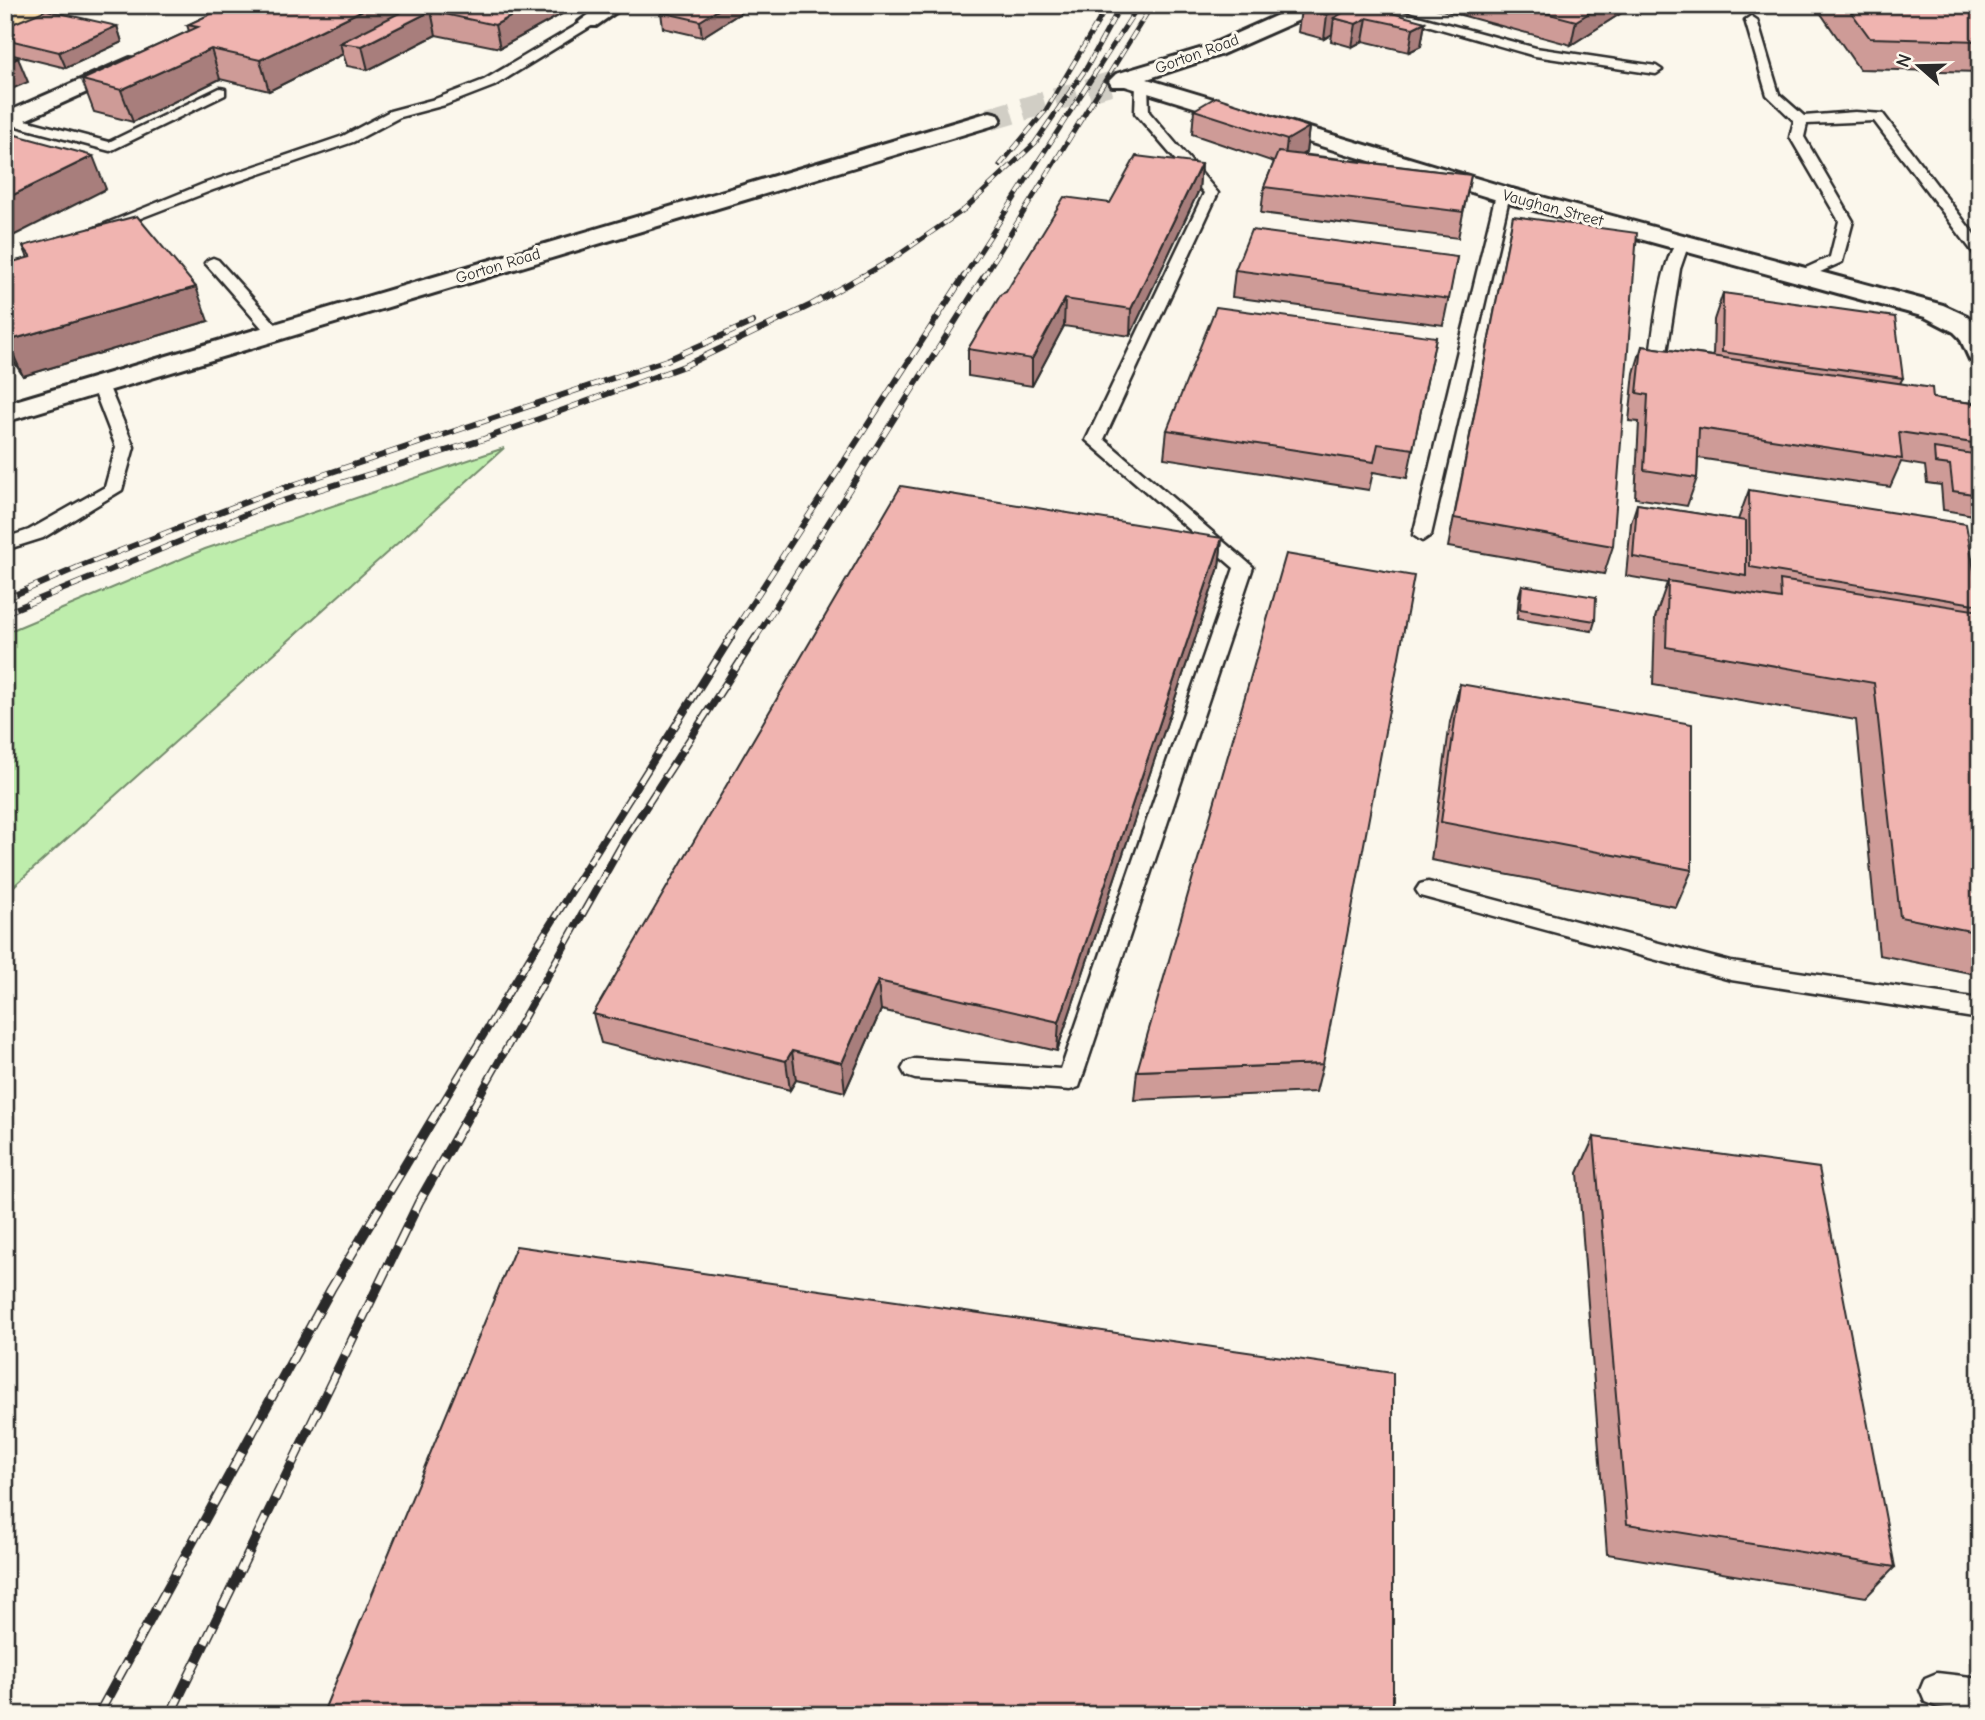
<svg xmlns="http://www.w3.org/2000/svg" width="1985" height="1720" font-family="'Comic Neue',sans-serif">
	<rect width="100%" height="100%" fill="#fbf7ec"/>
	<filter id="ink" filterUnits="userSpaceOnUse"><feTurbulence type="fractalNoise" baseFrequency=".0143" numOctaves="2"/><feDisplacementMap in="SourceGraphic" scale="14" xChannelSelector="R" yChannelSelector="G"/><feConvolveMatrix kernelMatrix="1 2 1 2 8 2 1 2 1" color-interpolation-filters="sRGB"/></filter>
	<g filter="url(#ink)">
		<!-- green -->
		<polygon fill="#beedac" stroke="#748c6c" stroke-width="2" points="504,448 5,894 5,633 205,549"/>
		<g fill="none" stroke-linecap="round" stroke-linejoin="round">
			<!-- tertiary-tunnel -->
			<polyline stroke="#d1cec5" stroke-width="23" stroke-dasharray="23 11" stroke-linecap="butt" points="990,119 1115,82"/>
			<!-- service casing -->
			<g stroke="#2b2b2b" stroke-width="5">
				<g id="service">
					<polygon points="1357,5 1377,5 1536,48 1656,66 1662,70 1656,74 1535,56"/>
					<polygon points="1751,16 1757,20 1779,94 1804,116 1855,112 1883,114 1980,242 1980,256 1975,255 1874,121 1807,124 1804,137 1853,221 1842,262 1807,278 1797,278 1794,275 1797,272 1830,257 1839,221 1790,137 1794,121 1767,95 1745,20"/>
					<polygon points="589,18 595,22 593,25 494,86 445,105 400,117 353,142 213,190 102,233 97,234 90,230 203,184 343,136 390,111 435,99 484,80"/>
					<polygon points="1142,81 1148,85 1149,112 1218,193 1104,439 1253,567 1079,1087 1070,1090 915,1079 906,1076 902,1069 906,1062 915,1059 1061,1069 1234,568 1086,440 1204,193 1135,113 1136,85"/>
					<polygon points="220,88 225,89 225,95 110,151 5,123 5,117 10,116 109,142"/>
					<polygon points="1503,190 1510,194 1431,535 1422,541 1413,535 1496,194"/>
					<path d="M1682 239 1689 243 1680 269 1665 365 1657 370 1649 365C1652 343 1662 244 1682 239Z"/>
					<polygon points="213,258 218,260 281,330 283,333 281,336 269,336 208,266 205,263 208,260"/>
					<polygon points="100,380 108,385 134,447 122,490 43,538 5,550 5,538 29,530 105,487 116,447 92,385"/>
					<polygon points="1428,882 1731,962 1980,999 1980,1019 1731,980 1420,896 1416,890 1420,884"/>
					<polygon points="1937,1673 1980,1678 1980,1712 1937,1707 1925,1702 1920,1690 1925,1678"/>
				</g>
			</g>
			<!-- minor casing -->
			<g stroke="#2b2b2b" stroke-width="6">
				<g id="minor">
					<polygon points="602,5 626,5 596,26 582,26 579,22"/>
					<polygon points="130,58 138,59 141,64 138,69 5,129 5,113"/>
				</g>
			</g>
			<!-- tertiary casing -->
			<g stroke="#2b2b2b" stroke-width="6">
				<g id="tertiary">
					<polygon points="1300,5 1327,5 1324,9 1220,55 1147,79 1512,189 1943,305 1967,316 1980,327 1980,362 1970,360 1960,338 1954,332 1925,317 1494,199 1125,86 1112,86 1109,81 1116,74 1206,47"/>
					<polygon points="990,112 998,114 1001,119 998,124 5,422 5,404"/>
				</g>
			</g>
			<!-- trunk casing -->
			<g stroke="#2b2b2b" stroke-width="6">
				<polygon id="trunk" points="24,5 52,5 49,9 5,26 5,13"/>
			</g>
			<!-- service -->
			<use href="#service" fill="#fbf7ec" fill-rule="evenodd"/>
			<!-- minor -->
			<use href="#minor" fill="#fbf7ec" fill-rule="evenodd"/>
			<!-- tertiary -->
			<use href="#tertiary" fill="#fbf7ec" fill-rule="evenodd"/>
			<!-- trunk -->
			<use href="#trunk" fill="#faddab" fill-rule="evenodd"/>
			<!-- rail-far3 casing -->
			<g stroke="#2b2b2b" stroke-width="5">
				<g id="rail-far3">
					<polyline points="1000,165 1046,110 1108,5"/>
					<polyline points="859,278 894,258 965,209 1035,143 1087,67 1121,5"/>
					<polyline points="963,278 1139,5"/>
					<polyline points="983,278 1152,5"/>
				</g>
			</g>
			<!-- rail-far2 casing -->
			<g stroke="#2b2b2b" stroke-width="6">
				<g id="rail-far2">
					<polyline points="5,599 81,566 269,493 667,360 753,322"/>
					<polyline points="5,613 269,505 481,440 684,366 809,306 862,276"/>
					<polyline points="729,639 964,276"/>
					<polyline points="755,639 984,276"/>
				</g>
			</g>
			<!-- rail-far1 casing -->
			<g stroke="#2b2b2b" stroke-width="8">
				<g id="rail-far1">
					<polyline points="439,1109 533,952 731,637"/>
					<polyline points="472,1109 625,839 756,637"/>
				</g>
			</g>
			<!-- rail casing -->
			<g stroke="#2b2b2b" stroke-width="10">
				<g id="rail">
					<polyline points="98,1715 331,1289 440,1107"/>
					<polyline points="170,1715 419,1202 473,1107"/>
				</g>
			</g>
			<!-- rail-far3 -->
			<use href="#rail-far3" stroke="#fbf7ec" stroke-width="3.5" stroke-dasharray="10" stroke-linecap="butt"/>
			<!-- rail-far2 -->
			<use href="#rail-far2" stroke="#fbf7ec" stroke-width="4.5" stroke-dasharray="12" stroke-linecap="butt"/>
			<!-- rail-far1 -->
			<use href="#rail-far1" stroke="#fbf7ec" stroke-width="5" stroke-dasharray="16" stroke-linecap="butt"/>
			<!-- rail -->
			<use href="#rail" stroke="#fbf7ec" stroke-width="7" stroke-dasharray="20" stroke-linecap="butt"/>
		</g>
		<!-- wall -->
		<g fill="#ce9b97" stroke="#2b2b2b" stroke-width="2">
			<polygon points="230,5 562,14 500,48 436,35 368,70 347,66 343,54 269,91 220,79 133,122 94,112 82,80 189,31 187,25"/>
			<polygon points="674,5 753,5 702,37 663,28 661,12"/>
			<polygon points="1424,5 1634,5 1571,45"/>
			<polygon points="1815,5 1980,5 1980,72 1859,69"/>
			<polygon points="1301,9 1351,9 1425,22 1421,46 1409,52 1363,41 1352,47 1331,41 1332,34 1324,39 1298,32"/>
			<polygon points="117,26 122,42 66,68 5,53 5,27"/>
			<polygon points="1194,110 1309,127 1306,152 1301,154 1471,175 1458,238 1261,213 1264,187 1274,162 1192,134"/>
			<polygon points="1201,164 1199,190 1130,336 1064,326 1032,386 968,376 968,349 1006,292 1110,203"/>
			<polygon points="1513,216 1613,546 1604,574 1448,547"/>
			<polygon points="23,246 208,321 23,376 5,348 5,264 28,258"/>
			<polygon points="1457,257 1443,325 1232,297 1235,270"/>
			<polygon points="1723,293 1903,378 1900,383 1933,398 1980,404 1980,516 1943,510 1941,485 1927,483 1925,466 1901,462 1890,487 1698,458 1697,478 1687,506 1635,498 1639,422 1629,421 1634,373 1642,346 1713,356 1714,320"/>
			<polygon points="1436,337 1407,478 1373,472 1369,490 1164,458 1167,430"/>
			<polygon points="1749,490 1980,604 1977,610 1980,611 1980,975 1879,955 1856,720 1653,685 1655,618 1667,583 1626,576 1631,523 1637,504 1738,520"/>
			<polygon points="1222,538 1219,567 1057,1051 881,1010 845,1092 796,1080 790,1090 601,1043 593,1014"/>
			<polygon points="1522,585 1595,621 1592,631 1517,619 1519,595"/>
			<polygon points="1460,684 1692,870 1676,907 1431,860 1450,722"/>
			<polygon points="1323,1064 1316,1092 1134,1100 1137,1071"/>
			<polygon points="1594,1137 1895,1567 1866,1597 1607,1554 1578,1173"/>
		</g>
		<!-- shaded-wall -->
		<g fill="#a87e7b" stroke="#2b2b2b" stroke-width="2">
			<polygon points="373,5 426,5 340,43 343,54 269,91 260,60"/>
			<polygon points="532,5 561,5 562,14 500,48 495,25"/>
			<polygon points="726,5 753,5 702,37 700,21"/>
			<polygon points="1344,5 1351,5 1349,22 1334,18 1332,34 1324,39 1327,15"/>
			<polygon points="1602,5 1634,5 1571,45 1576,21"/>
			<polygon points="431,11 436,35 368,70 362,46"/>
			<polygon points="1367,18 1363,41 1352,47 1356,24"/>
			<polygon points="1425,22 1421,46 1409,52 1413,28"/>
			<polygon points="117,26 122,42 66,68 59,52"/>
			<polygon points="211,49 220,79 133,122 121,90"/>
			<polygon points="18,58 28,82 5,92 5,64"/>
			<polygon points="1309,127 1306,152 1284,165 1287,140"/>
			<polygon points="93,156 106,189 5,240 5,199"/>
			<polygon points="1201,164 1199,190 1130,336 1131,309"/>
			<polygon points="196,287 208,321 23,376 7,341"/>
			<polygon points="1065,299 1064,326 1032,386 1032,359"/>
			<polygon points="1222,538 1219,567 1057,1051 1059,1022"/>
			<polygon points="878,981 881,1010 845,1092 842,1063"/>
			<polygon points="792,1051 796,1080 790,1090 786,1061"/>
		</g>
		<!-- building -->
		<g fill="#f0b4b0" stroke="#2b2b2b" stroke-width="2">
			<polygon points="230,5 373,5 260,60 211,49 121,90 82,80 198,27 187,25"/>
			<polygon points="415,5 532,5 495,25 431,11 362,46 340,43"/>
			<polygon points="674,5 726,5 700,21 661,12"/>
			<polygon points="1307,5 1344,5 1327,15 1301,9"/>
			<polygon points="1357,5 1363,5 1425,22 1413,28 1367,18 1356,24 1334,18"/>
			<polygon points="1515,5 1602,5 1576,21"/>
			<polygon points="1846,5 1980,5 1980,41 1870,38"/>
			<polygon points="46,10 117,26 59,52 5,39 5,27"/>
			<polygon points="5,55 18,58 5,64"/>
			<polygon points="1216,97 1309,127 1287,140 1194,110"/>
			<polygon points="5,132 93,156 5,199"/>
			<polygon points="1278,152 1471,175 1463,212 1264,187"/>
			<polygon points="1136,156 1201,164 1131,309 1065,299 1032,359 968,349 1001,294 1006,292 1064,197 1110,203"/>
			<polygon points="137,216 196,287 7,341 5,338 5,264 31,257 23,246"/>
			<polygon points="1513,216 1637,233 1613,546 1454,518"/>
			<polygon points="1251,230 1457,257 1449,299 1235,270"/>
			<polygon points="1723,293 1895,317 1903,378 1722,352"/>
			<polygon points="1216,307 1436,337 1413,449 1378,444 1374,462 1167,430"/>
			<polygon points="1642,346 1932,388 1933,398 1980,404 1980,444 1899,432 1902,459 1699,428 1697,478 1644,470 1648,395 1637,393"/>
			<polygon points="1934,448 1980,455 1980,495 1953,491 1950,465 1935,463"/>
			<polygon points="901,486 1222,538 1059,1022 878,981 842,1063 792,1051 786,1061 593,1014"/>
			<polygon points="1749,490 1966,524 1980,605 1750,567"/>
			<polygon points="1637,504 1746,521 1746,576 1633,557"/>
			<polygon points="1286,554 1414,576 1323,1064 1137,1071"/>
			<polygon points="1780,580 1980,611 1980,933 1900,917 1874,683 1666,647 1668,581 1781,599"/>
			<polygon points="1522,585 1596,597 1595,621 1520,609"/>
			<polygon points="1460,684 1692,724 1692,870 1441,822"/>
			<polygon points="1594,1137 1819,1168 1895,1567 1627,1524"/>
			<polygon points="516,1246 1393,1373 1393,1715 322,1715"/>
		</g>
	</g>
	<g text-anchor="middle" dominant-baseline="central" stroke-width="6" stroke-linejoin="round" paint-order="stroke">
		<!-- far-street labels -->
		<g font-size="16" fill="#2b2b2b" stroke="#fbf7ec">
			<text transform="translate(1197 54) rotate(-20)">Gorton Road</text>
			<text transform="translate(1553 208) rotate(15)">Vaughan Street</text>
			<text transform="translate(498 266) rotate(-17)">Gorton Road</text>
		</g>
	</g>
	<!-- margin -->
	<rect width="1985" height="1720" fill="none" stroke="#fbf7ec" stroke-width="28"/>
	<rect x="14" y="14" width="1957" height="1692" fill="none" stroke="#2b2b2b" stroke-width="2.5" filter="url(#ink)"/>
	<!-- north arrow -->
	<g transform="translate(1919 66) rotate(290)" stroke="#fbf7ec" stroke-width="5" paint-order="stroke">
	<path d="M0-5L12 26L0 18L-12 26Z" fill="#2b2b2b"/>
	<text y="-10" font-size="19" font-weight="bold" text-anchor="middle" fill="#2b2b2b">N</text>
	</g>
</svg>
